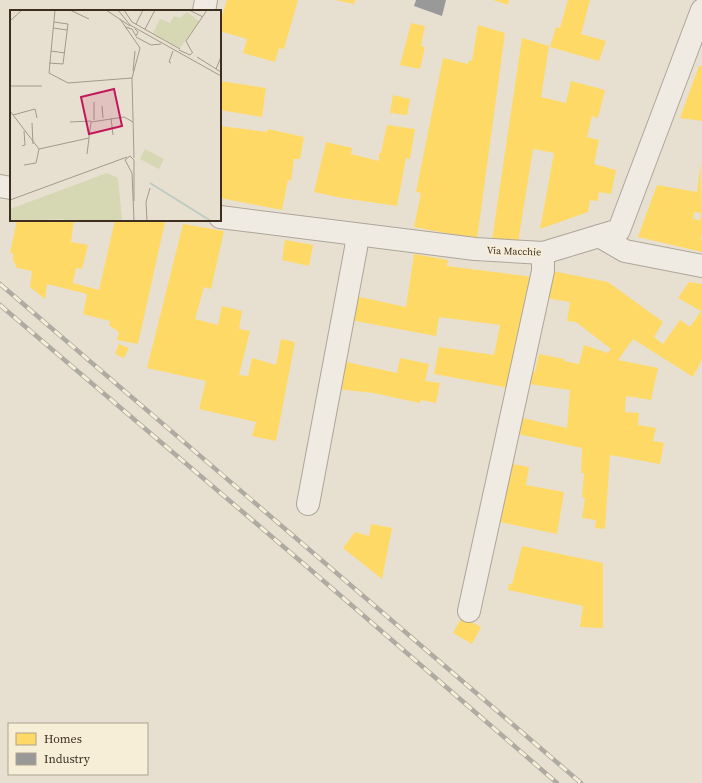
<svg xmlns="http://www.w3.org/2000/svg" width="702" height="783" font-family="'Source Serif 4',serif">
	<rect width="100%" height="100%" fill="#e7e0d1"/>
	<!-- homes -->
	<g fill="#ffd966" fill-rule="evenodd">
		<polygon points="227,0 298,0 284,49 279,48 275,62 243,53 247,39 220,31 220,22"/>
		<polygon points="335,0 355,0 354,4"/>
		<polygon points="493,0 509,0 508,5"/>
		<polygon points="568,0 590,0 581,34 606,41 599,61 550,47 556,27 560,28"/>
		<polygon points="411,23 425,26 421,46 425,47 420,69 400,65"/>
		<polygon points="478,25 505,33 477,239 414,227 421,193 416,192 443,58 468,64 469,60 472,61"/>
		<polygon points="522,38 549,46 541,97 566,103 571,81 605,90 598,118 592,116 587,137 599,140 594,164 616,170 611,194 599,192 598,201 590,200 588,212 540,229 554,153 533,149 518,243 492,240"/>
		<polygon points="699,66 702,66 702,121 680,118"/>
		<polygon points="220,81 266,88 262,117 220,110"/>
		<polygon points="393,95 410,99 407,115 390,113"/>
		<polygon points="387,125 415,129 410,159 406,158 397,206 342,198 314,192 326,142 352,148 351,154 379,161 379,153 381,153"/>
		<polygon points="220,126 267,132 268,129 304,137 300,159 294,159 291,181 288,180 282,210 220,198"/>
		<path d="M701 162 702 229 701 240H702V252L638 237 657 185 697 192ZM694 212 701 213 700 220 693 219Z"/>
		<polygon points="17,220 74,220 71,242 88,245 82,269 76,268 73,283 99,290 115,220 154,220 165,222 138,344 117,340 119,332 109,325 110,321 83,314 87,294 47,284 45,299 30,287 32,271 17,268 13,260 13,253 10,253"/>
		<polygon points="183,224 224,231 211,289 204,287 195,319 218,325 222,306 242,311 239,329 250,331 239,375 248,376 252,358 276,365 281,339 295,342 276,441 252,436 256,422 199,409 206,381 147,368"/>
		<polygon points="285,240 313,245 309,266 282,260"/>
		<polygon points="414,254 448,260 447,266 533,277 510,388 434,374 439,347 494,355 500,325 439,317 436,336 350,320 355,296 406,307"/>
		<polygon points="552,271 608,282 663,322 654,337 663,344 680,320 690,327 701,311 678,298 689,282 702,284 702,359 693,377 633,339 618,360 658,368 651,400 626,396 625,412 639,413 638,425 656,428 653,441 664,443 660,464 610,455 605,529 595,528 596,520 582,518 585,498 582,497 584,473 581,473 582,448 518,434 522,418 567,428 570,390 529,384 531,372 535,372 539,354 564,359 564,361 579,364 584,345 608,353 611,349 576,322 567,321 570,302 546,298"/>
		<polygon points="119,344 129,348 124,358 115,354"/>
		<polygon points="400,358 429,364 425,381 440,383 436,403 421,400 420,403 373,393 337,389 342,361 397,373"/>
		<polygon points="512,464 529,467 526,485 564,492 557,534 500,522"/>
		<polygon points="371,524 392,528 382,579 343,548 355,532 369,536"/>
		<polygon points="522,546 603,563 603,628 580,627 583,606 508,590 509,584 512,584"/>
		<polygon points="462,617 481,627 472,644 453,633"/>
	</g>
	<!-- industry -->
	<polygon fill="#999" points="416,0 446,0 442,16 414,6"/>
	<g fill="none" stroke-linecap="round" stroke-linejoin="round">
		<!-- street casing -->
		<g stroke="#ada599" stroke-width="24">
			<g id="street">
				<polyline points="204,11 206,0"/>
				<polyline points="0,186 11,188"/>
				<polyline points="220,217 475,249 543,253 619,230 702,10"/>
				<polyline points="599,236 625,251 702,266"/>
				<polyline points="308,504 356,248 357,235"/>
				<polyline points="469,611 543,271 543,253"/>
			</g>
		</g>
		<!-- street -->
		<use href="#street" stroke="#efebe3" stroke-width="22"/>
		<!-- rail casing -->
		<g stroke="#afaaa2" stroke-width="4.5">
			<g id="rail">
				<polyline points="0,284 581,783"/>
				<polyline points="0,305 312,571 557,783"/>
			</g>
		</g>
		<!-- rail -->
		<use href="#rail" stroke="#f7eed8" stroke-width="3" stroke-dasharray="9" stroke-linecap="butt"/>
	</g>
	<g text-anchor="middle" dominant-baseline="central" stroke-width="4" stroke-linejoin="round" paint-order="stroke">
		<!-- street labels -->
		<g font-size="10" fill="#3d2e20" stroke="#f7eed8">
			<text transform="translate(514 251) rotate(2)">Via Macchie</text>
		</g>
	</g>
	<!-- overview -->
	<g transform="translate(10 10)">
		<rect width="211" height="211" fill="#e7e0d1"/>
		<path d="M177 2 189 11 170 38 143 23 150 9 160 13 164 6 170 8ZM135 139 154 149 149 159 130 149ZM97 163 108 168 112 211H55L54 209 0 211V199Z" fill="#d6d7b3"/>
		<path fill="none" stroke="#bcccc2" stroke-width="2" d="M140 173 201 211"/>
		<path fill="none" stroke="#a3998a" stroke-width="1" d="M45 0 39 63 58 73 122 68M60 0 79 9M96 0 120 16M108 0 120 15 211 66M114 0 122 12 170 39M179 0 193 7M110 9 130 38 122 68 124 148M0 11 12 0M126 14 133 0M115 17 122 19 126 26 128 22 125 19M43 18 57 20M135 19 145 0M126 27 141 35 151 34M169 40 180 45 183 42M41 41 55 43M182 42 176 31 197 0M187 47 211 62M39 53 53 54 58 14 44 12M161 53 159 52 163 41M206 59 211 47M123 61 125 41M0 76H32M84 92V110M92 96 93 108M0 101 29 139 79 128M3 105 25 99 27 108M101 108 103 125M60 112 81 111M22 113 23 134M12 136 15 135 14 121M77 144 81 112 114 107 123 112M14 155 26 153 29 139M0 190 117 147M124 191V150L120 146 115 150 122 163 124 211M137 211 136 192 140 178"/>
		<path fill="#c2185b" fill-opacity="0.15" stroke="#c2185b" stroke-width="2" d="M104 79 112 116 79 124 71 87Z"/>
		<rect width="211" height="211" fill="none" stroke="#3d2e20" stroke-width="2"/>
	</g>
	<!-- legend -->
	<rect x="8" y="723" width="140" height="52" fill="#f7eed8" stroke="#ada18e"/>
	<rect x="16" y="733" width="20" height="12" fill="#ffd966" stroke="#ada18e"/>
	<text x="44" y="743" font-size="12" fill="#3d2e20">Homes</text>
	<rect x="16" y="753" width="20" height="12" fill="#999999" stroke="#ada18e"/>
	<text x="44" y="763" font-size="12" fill="#3d2e20">Industry</text>
</svg>
